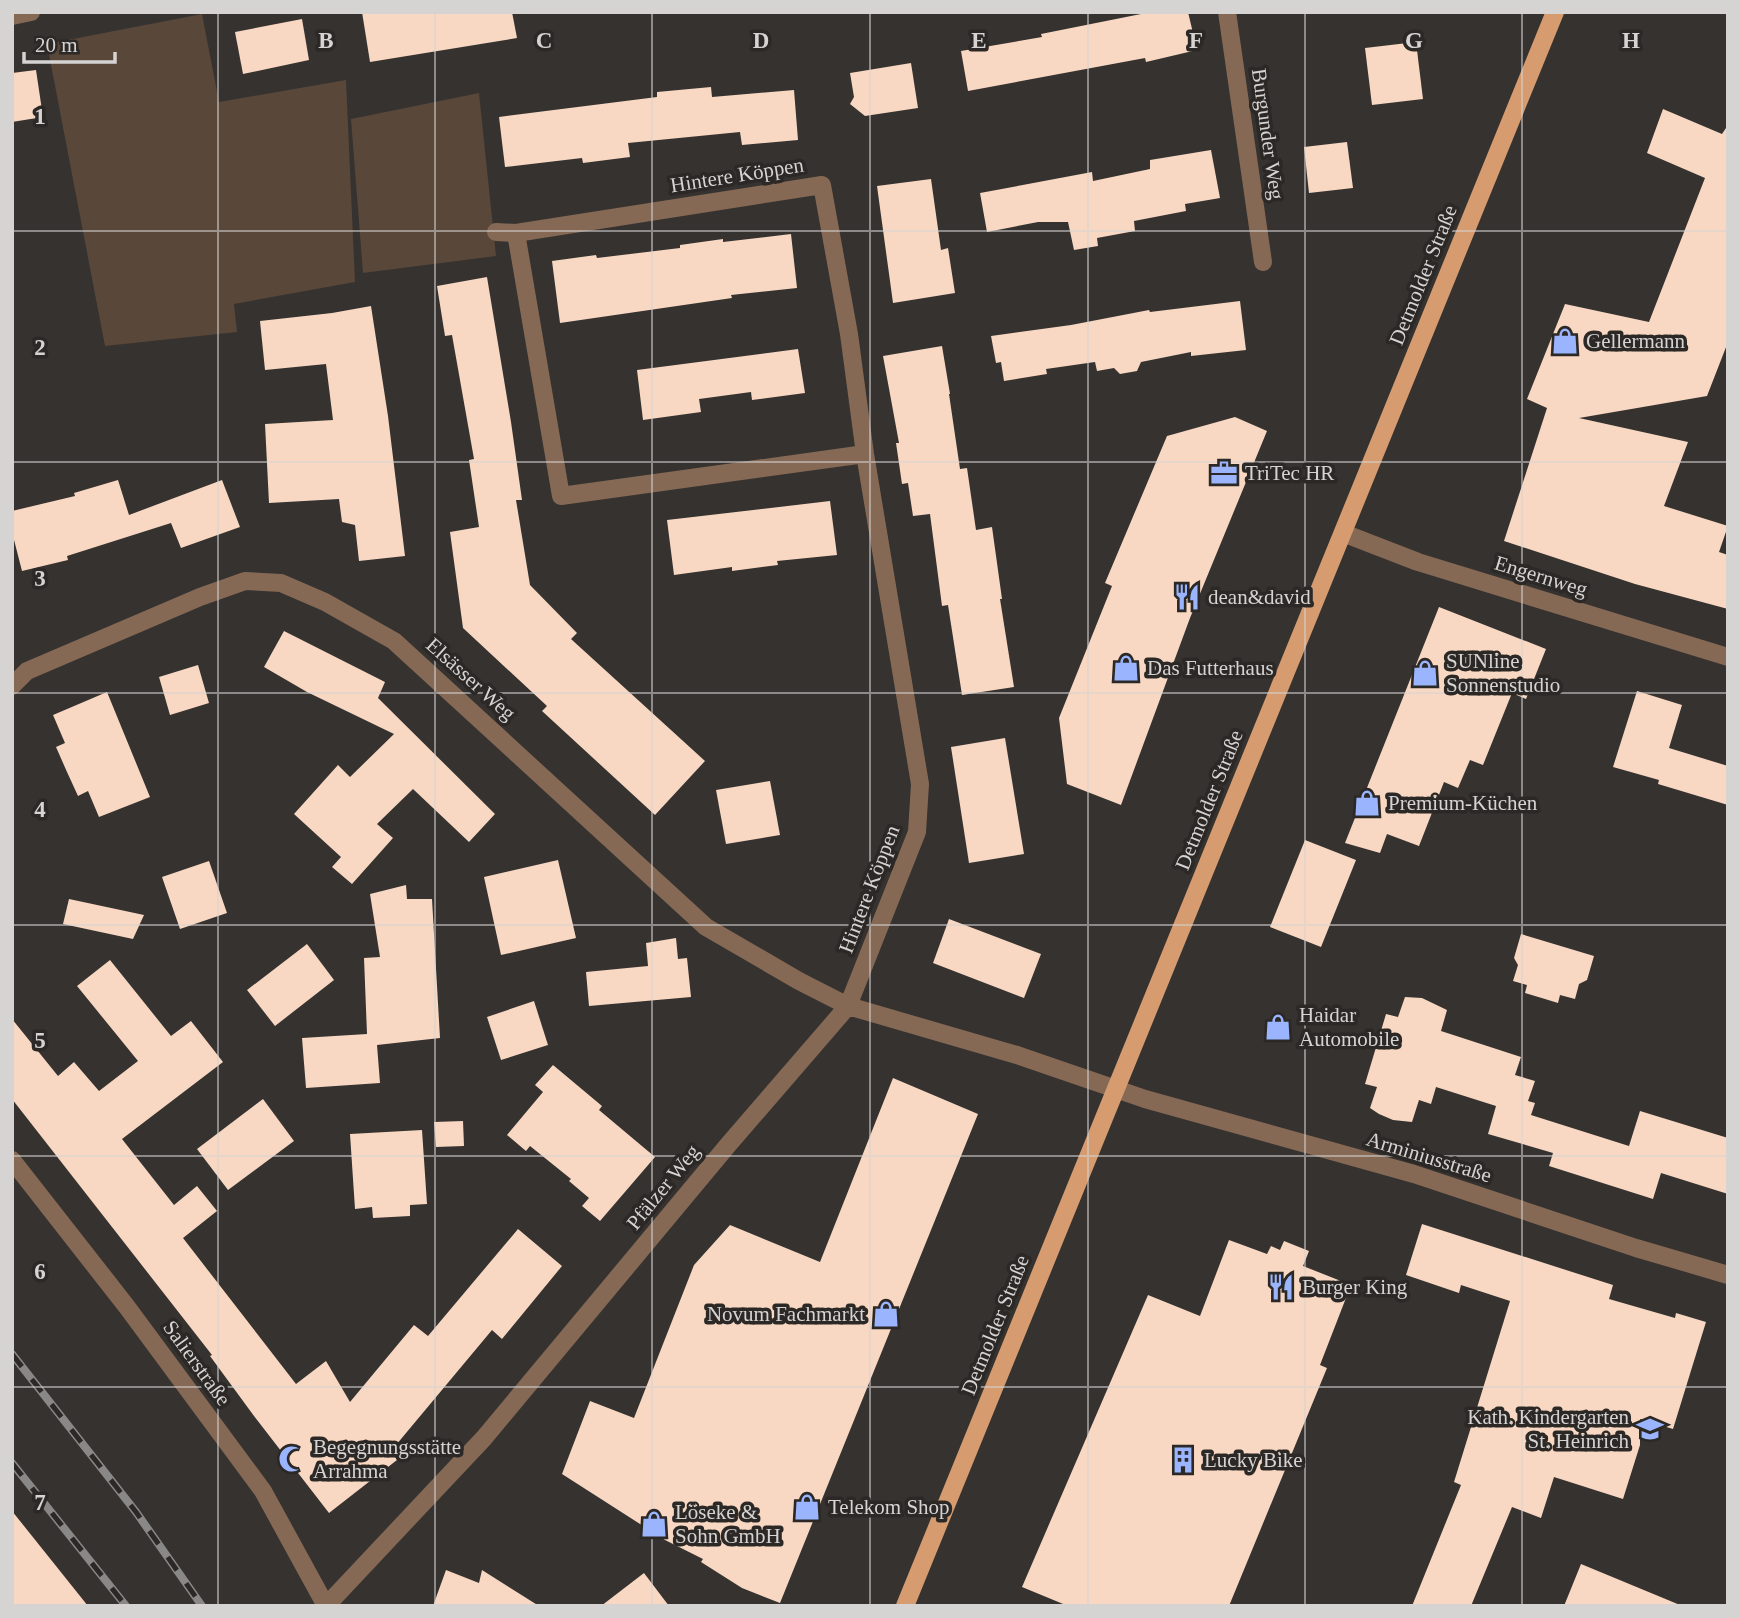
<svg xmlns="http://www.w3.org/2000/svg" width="1740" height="1618" font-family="Georgia,serif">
	<rect width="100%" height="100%" fill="#353230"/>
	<!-- green -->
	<g fill="#59473a">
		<polygon points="202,14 219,102 346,80 355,282 234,304 237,332 105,346 47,44"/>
		<polygon points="479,93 496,256 363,273 351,119"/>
	</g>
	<!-- building -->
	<g fill="#f8d8c2">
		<polygon points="362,12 512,12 517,38 370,62"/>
		<polygon points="1151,12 1188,12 1197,50 1146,62 1145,58 968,91 961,51 1042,37 1041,34"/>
		<polygon points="302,19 309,60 243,74 235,32"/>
		<polygon points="1416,42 1423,99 1372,105 1365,48"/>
		<polygon points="911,63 918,108 865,116 850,104 854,97 850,73"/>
		<polygon points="36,70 43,117 12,122 12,73"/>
		<polygon points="711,87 712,97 794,90 798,140 742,145 740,132 628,143 630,157 583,163 582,158 505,167 499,117 657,97 657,92"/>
		<polygon points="1663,109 1722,134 1728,125 1728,342 1707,396 1579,418 1688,442 1664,506 1728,526 1719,552 1728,555 1728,609 1635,584 1504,541 1547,408 1527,399 1565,304 1649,322 1705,178 1647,153"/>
		<polygon points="1347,142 1353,188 1309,193 1304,147"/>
		<polygon points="1211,150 1220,198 1185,204 1186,211 1134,221 1135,231 1097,238 1098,246 1074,250 1068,222 1038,222 987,232 980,193 1092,172 1093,181 1150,169 1150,160"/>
		<polygon points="931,179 941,250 948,248 955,293 893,303 877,186"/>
		<polygon points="791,234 797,288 731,295 732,298 560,323 552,261 596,255 597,258 680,248 680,245 723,239 723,242"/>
		<polygon points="487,277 511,422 522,500 516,500 530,585 577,633 571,639 705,761 655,815 542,711 547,706 463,628 450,532 479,527 469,460 474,459 452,335 445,336 437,286"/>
		<polygon points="1240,301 1246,350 1191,356 1191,352 1141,362 1137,371 1120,374 1114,368 1097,371 1095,362 1046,369 1047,374 1004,381 1001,362 996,363 991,336 1071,325 1149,310 1150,312"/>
		<polygon points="371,306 388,416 405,556 359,561 355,525 342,522 339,499 269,503 265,424 333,420 326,364 265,370 260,321 332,313"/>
		<polygon points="942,346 950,394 949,394 960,469 967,468 976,530 992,527 1002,599 1000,599 1014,687 962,695 948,605 942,606 930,514 913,516 908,483 902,484 896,443 899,443 883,356"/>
		<polygon points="798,349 805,393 752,400 751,392 699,399 701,412 643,420 637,370"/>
		<polygon points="1235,417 1267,431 1190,618 1121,805 1067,784 1059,718 1112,586 1105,583 1167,436"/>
		<polygon points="118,480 129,515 222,480 240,527 181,548 171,523 67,556 68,560 22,571 12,532 12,511 75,496 74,493"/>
		<polygon points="830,501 837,555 777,561 778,565 732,571 732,567 674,575 667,520"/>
		<polygon points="1439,607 1546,649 1526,699 1512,693 1483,765 1470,760 1458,788 1444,782 1419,846 1387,834 1380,853 1345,843"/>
		<polygon points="284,631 385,682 378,698 495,814 469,842 413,789 377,824 393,838 352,884 332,867 341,857 294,814 338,765 350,777 394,734 307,692 264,667"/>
		<polygon points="198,665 209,703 170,715 159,677"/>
		<polygon points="1637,691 1682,705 1669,748 1728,766 1728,805 1658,784 1659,780 1613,767"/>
		<polygon points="107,692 150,797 99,817 88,791 78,796 67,772 56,747 65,743 53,715"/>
		<polygon points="1005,738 1024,854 969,863 951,747"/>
		<polygon points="770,781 780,835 726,844 716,790"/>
		<polygon points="1305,840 1356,860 1321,947 1270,927"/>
		<polygon points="558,860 576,938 501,955 484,877"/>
		<polygon points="209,861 227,913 180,929 162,877"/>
		<polygon points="406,885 407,899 432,899 440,1038 377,1045 380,1083 306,1088 302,1038 367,1034 364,958 380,957 370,894"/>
		<polygon points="69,899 144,915 133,939 63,924"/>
		<polygon points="949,919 1041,954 1024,998 933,963"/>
		<polygon points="1521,934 1594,956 1587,980 1579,984 1575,999 1560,995 1558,1003 1545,999 1525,993 1527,985 1513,981 1518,965 1514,958"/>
		<polygon points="676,938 678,959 687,958 691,997 589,1006 586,972 648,966 646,943"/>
		<polygon points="307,944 334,980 275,1026 247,990"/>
		<polygon points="110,960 171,1036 191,1021 223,1062 122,1139 174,1205 197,1186 217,1211 183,1238 296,1384 326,1361 350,1402 414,1325 428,1336 518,1229 562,1266 502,1339 492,1330 391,1451 397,1460 329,1513 254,1416 210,1356 212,1355 12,1099 12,1019 58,1076 74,1062 99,1091 138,1061 77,986"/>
		<polygon points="1405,997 1422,998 1447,1010 1441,1031 1521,1057 1515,1075 1535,1081 1528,1101 1535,1103 1531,1115 1629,1146 1640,1111 1728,1138 1728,1194 1661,1173 1653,1199 1549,1166 1553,1153 1488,1134 1496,1106 1436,1087 1431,1104 1419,1100 1412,1122 1393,1120 1379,1114 1370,1108 1377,1087 1365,1084 1386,1014 1398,1017"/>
		<polygon points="534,1001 548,1045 501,1060 487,1017"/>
		<polygon points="553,1065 602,1106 599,1110 655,1157 600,1221 582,1206 589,1198 569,1181 571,1179 530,1146 526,1151 507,1135 543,1092 535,1085"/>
		<polygon points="893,1078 978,1114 780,1603 742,1588 701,1562 703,1559 665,1540 562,1474 590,1401 634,1418 694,1265 730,1225 820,1262"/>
		<polygon points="263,1099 294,1141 228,1190 197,1149"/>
		<polygon points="463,1121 464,1146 436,1147 434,1122"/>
		<polygon points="422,1130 427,1204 410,1205 410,1216 373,1218 372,1207 355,1209 350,1134"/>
		<polygon points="1422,1224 1613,1285 1609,1299 1675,1318 1676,1313 1706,1322 1673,1429 1640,1419 1640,1445 1623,1499 1554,1477 1541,1518 1512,1507 1471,1606 1412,1606 1461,1485 1454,1482 1510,1301 1461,1285 1459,1293 1406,1275"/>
		<polygon points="1229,1240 1267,1254 1271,1246 1280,1250 1284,1241 1309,1251 1303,1266 1351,1285 1320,1365 1327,1368 1229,1606 1068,1606 1022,1587 1148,1295 1200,1316"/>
		<polygon points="12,1511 88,1606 12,1606"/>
		<polygon points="1581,1564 1680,1605 1680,1606 1564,1606"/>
		<polygon points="446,1570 479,1583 482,1570 539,1606 433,1606"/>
		<polygon points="644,1573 669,1606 601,1606"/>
	</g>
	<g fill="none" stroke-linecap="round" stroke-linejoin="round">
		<!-- minor -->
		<g stroke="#856954" stroke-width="18">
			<polyline points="1227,12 1263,262"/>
			<polyline points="12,16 31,12"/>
			<polyline points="496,232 516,233"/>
			<polyline points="1343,533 1418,562 1728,657"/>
			<polyline points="12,686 27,671 200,597 245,581 281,583 325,602 394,641 706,927 799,981 848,1006 917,832 920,784 865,454 849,334 822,185 516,233 561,496 865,454"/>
			<polyline points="12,1160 127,1307 263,1491 326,1606"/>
			<polyline points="326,1606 484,1438 728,1145 848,1006 1017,1055 1145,1099 1414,1174 1636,1248 1728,1275"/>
		</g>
		<!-- major -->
		<polyline stroke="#d69c70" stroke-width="18" points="905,1606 1555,12"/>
		<!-- rail casing -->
		<g stroke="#8a8886" stroke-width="8">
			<g id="rail">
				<polyline points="12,1354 136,1512 202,1606"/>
				<polyline points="12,1463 126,1606"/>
			</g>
		</g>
		<!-- rail -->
		<use href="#rail" stroke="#2b2826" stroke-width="5" stroke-dasharray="16" stroke-linecap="butt"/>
	</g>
	<!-- grid -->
	<path fill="none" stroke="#d6d4d3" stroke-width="2" stroke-opacity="0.55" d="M218 12V1606M435 12V1606M652 12V1606M870 12V1606M1088 12V1606M1305 12V1606M1522 12V1606M12 231H1728M12 462H1728M12 693H1728M12 925H1728M12 1156H1728M12 1387H1728"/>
	<!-- icons -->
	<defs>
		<g id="shop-bare" transform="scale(2.1)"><path d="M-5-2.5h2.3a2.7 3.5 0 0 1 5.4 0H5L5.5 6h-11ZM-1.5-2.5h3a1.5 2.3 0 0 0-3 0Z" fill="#9ab5fd" stroke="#2b2826" stroke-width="2.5" paint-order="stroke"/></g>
		<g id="office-bare" transform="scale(2.1)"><path d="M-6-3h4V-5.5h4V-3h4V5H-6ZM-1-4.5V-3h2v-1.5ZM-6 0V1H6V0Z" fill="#9ab5fd" stroke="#2b2826" stroke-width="2.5" paint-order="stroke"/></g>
		<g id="restaurant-bare" transform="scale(2.1)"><path d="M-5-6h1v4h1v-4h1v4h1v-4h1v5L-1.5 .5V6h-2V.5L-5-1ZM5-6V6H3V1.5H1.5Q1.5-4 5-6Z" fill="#9ab5fd" stroke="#2b2826" stroke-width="2.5" paint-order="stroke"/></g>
		<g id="school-bare" transform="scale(2.1)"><path d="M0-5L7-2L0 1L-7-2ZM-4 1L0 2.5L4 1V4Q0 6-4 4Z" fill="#9ab5fd" stroke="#2b2826" stroke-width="2.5" paint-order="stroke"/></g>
		<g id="mosque-bare" transform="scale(2.1)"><path d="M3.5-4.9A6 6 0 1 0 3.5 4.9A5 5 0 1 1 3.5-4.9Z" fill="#9ab5fd" stroke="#2b2826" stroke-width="2.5" paint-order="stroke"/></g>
		<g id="building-bare" transform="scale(2.1)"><path d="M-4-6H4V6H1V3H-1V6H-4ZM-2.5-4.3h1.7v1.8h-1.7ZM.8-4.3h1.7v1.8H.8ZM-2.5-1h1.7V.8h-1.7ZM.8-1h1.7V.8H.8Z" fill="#9ab5fd" stroke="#2b2826" stroke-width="2.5" paint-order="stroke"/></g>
	</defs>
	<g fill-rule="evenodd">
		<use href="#shop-bare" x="1565" y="341"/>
		<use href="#office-bare" x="1224" y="473"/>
		<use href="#restaurant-bare" x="1187" y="597"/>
		<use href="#shop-bare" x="1126" y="668"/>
		<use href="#shop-bare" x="1425" y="673"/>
		<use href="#shop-bare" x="1367" y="803"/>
		<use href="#shop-bare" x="1278" y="1027"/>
		<use href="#restaurant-bare" x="1281" y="1287"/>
		<use href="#shop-bare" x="886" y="1314"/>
		<use href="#school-bare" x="1650" y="1429"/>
		<use href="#mosque-bare" x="292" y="1459"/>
		<use href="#building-bare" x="1183" y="1460"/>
		<use href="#shop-bare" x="807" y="1507"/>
		<use href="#shop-bare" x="654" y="1524"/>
	</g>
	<g text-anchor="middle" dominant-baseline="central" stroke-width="7" stroke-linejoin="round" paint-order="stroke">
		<!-- street labels -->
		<g font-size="21" fill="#d6d4d3" stroke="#2b2826">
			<text transform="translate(1268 134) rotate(82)">Burgunder Weg</text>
			<text transform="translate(737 175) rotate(-9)">Hintere Köppen</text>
			<text transform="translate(1423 275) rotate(-68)">Detmolder Straße</text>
			<text transform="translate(1541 576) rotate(17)">Engernweg</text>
			<text transform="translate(471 679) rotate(42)">Elsässer Weg</text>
			<text transform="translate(1209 800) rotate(-68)">Detmolder Straße</text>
			<text transform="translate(869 889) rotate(-69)">Hintere Köppen</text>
			<text transform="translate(1429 1157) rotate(17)">Arminiusstraße</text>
			<text transform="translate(663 1187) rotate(-51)">Pfälzer Weg</text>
			<text transform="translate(995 1325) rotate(-68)">Detmolder Straße</text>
			<text transform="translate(197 1363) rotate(54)">Salierstraße</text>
		</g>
		<!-- poi labels -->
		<g font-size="21" fill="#d6d4d3" stroke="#2b2826" text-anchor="start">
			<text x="1586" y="341">Gellermann</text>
			<text x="1245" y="473">TriTec HR</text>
			<text x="1208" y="597">dean&amp;david</text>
			<text x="1446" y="661">SUNline<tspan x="1446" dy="24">Sonnenstudio</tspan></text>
			<text x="1147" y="668">Das Futterhaus</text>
			<text x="1388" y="803">Premium-Küchen</text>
			<text x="1299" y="1015">Haidar<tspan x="1299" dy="24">Automobile</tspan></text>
			<text x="1302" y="1287">Burger King</text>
			<text x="865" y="1314" text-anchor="end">Novum Fachmarkt</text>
			<text x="1629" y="1417" text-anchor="end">Kath. Kindergarten<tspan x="1629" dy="24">St. Heinrich</tspan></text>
			<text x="313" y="1447">Begegnungsstätte<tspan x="313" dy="24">Arrahma</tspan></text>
			<text x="1204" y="1460">Lucky Bike</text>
			<text x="828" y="1507">Telekom Shop</text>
			<text x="675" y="1512">Löseke &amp;<tspan x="675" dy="24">Sohn GmbH</tspan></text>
		</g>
	</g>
	<g font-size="23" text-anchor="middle" font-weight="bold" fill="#d6d4d3" stroke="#2b2826" stroke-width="7" stroke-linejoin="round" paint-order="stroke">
		<text x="326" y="48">B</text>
		<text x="544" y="48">C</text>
		<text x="761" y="48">D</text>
		<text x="979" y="48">E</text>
		<text x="1196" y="48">F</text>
		<text x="1414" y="48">G</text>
		<text x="1631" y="48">H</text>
		<text x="40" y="124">1</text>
		<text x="40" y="355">2</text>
		<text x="40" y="586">3</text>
		<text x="40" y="817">4</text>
		<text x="40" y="1048">5</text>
		<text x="40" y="1279">6</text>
		<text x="40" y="1510">7</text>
	</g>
	<!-- border -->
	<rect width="1740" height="1618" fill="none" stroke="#d6d4d3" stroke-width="28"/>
	<!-- scale -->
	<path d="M24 52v10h91v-10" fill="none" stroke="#d6d4d3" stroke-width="3.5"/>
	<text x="35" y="52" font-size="21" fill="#d6d4d3" stroke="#2b2826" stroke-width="5" paint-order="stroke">20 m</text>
</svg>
